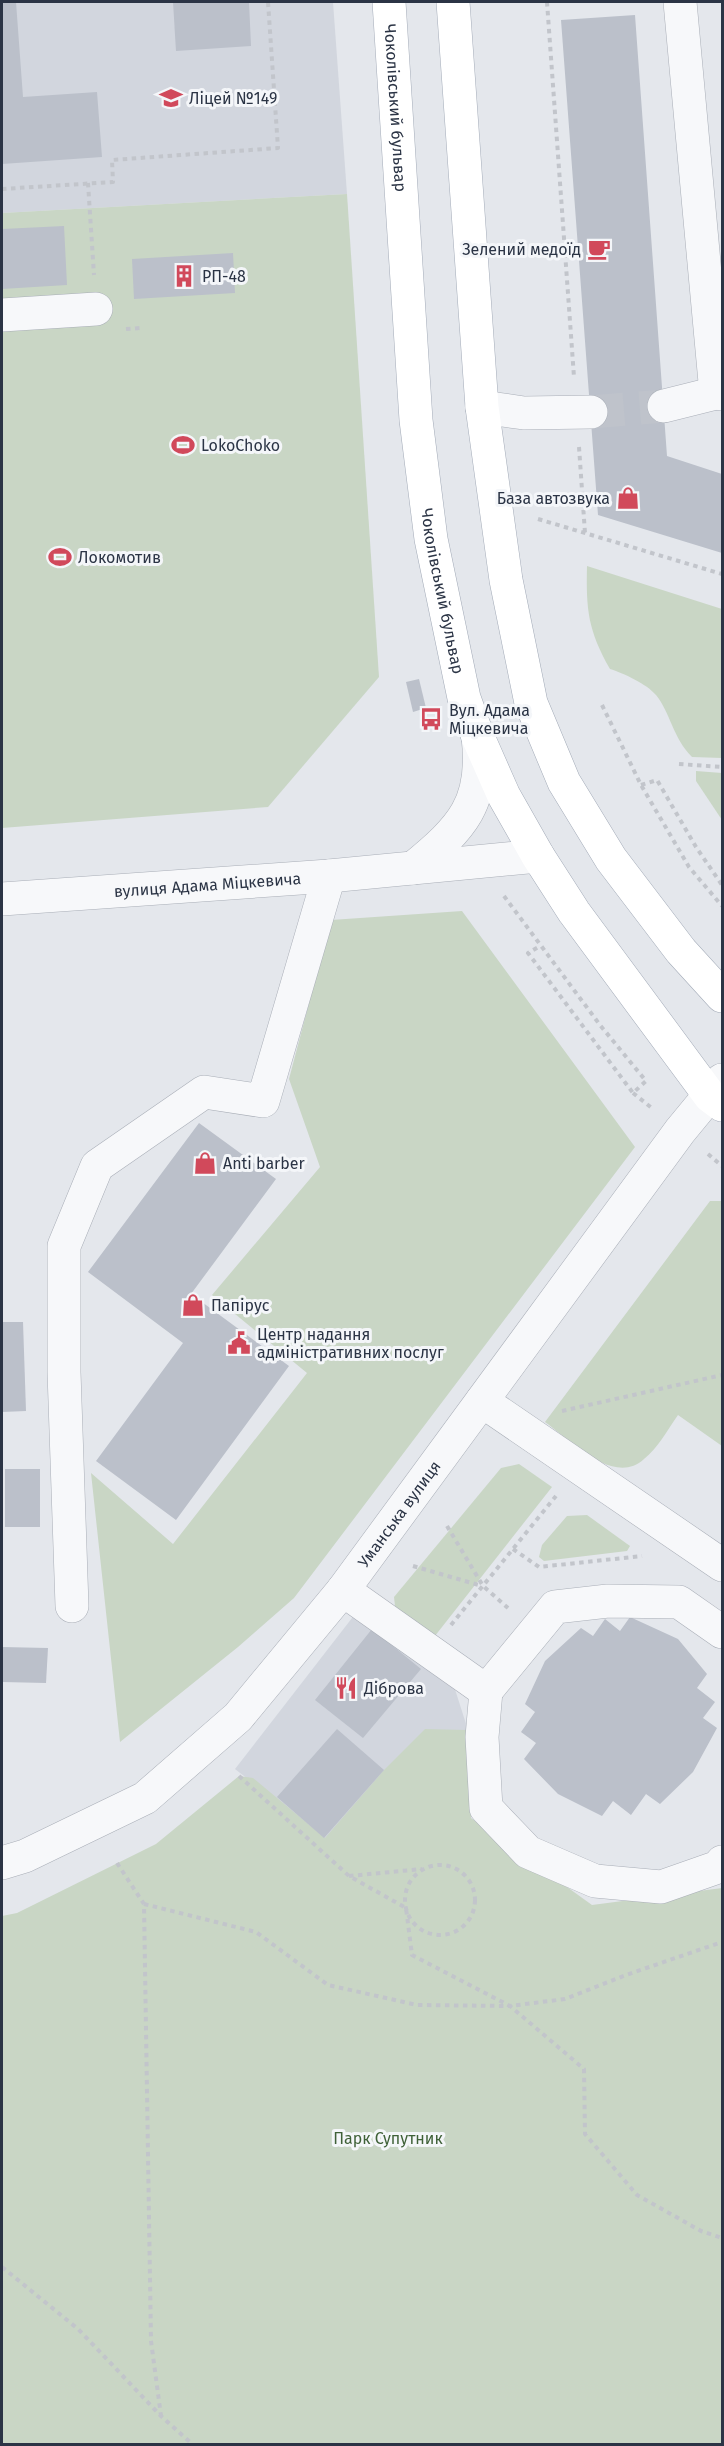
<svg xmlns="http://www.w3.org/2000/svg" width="724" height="2446" font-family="'Fira Sans',sans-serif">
	<rect width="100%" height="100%" fill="#e4e7ec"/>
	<!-- built -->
	<g fill="#d2d6de">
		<polygon points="2,2 333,2 347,194 2,213"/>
		<polygon points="359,1609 452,1680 468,1730 342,1853 235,1769"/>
	</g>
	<!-- green -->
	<g fill="#c9d6c5">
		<polygon points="347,194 379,677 268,807 2,828 2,213"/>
		<path d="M587 566 722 609V758L692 757C673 738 670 712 656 695 647 684 623 673 610 669 588 630 586 610 587 566Z"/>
		<polygon points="696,771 722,773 722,820 696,781"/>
		<polygon points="462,911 635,1147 294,1598 238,1647 120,1742 91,1473 173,1544 307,1373 212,1295 320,1167 289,1079 331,920"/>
		<path d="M710 1201H722V1446L678 1415C668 1429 658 1448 644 1459 614 1487 570 1440 545 1422Z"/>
		<polygon points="519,1464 552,1487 431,1641 396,1615 394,1597 501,1468"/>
		<polygon points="587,1515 630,1546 627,1551 544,1561 539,1557 542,1545 567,1516"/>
		<polygon points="425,1729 468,1730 471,1818 592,1905 722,1888 722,2444 2,2444 2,1916 17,1913 156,1844 239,1776 253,1778 325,1838 384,1770"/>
	</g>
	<!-- building -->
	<g fill="#bbc0ca">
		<polygon points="2,2 16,2 23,97 97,92 102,157 2,164"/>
		<polygon points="173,2 249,2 251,46 176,51"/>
		<polygon points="635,15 667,456 722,474 722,553 598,515 561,20"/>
		<polygon points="64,226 67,285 2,289 2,229"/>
		<polygon points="233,253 235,293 134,299 132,259"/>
		<polygon points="419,679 426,708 413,712 406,682"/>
		<polygon points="199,1123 276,1179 191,1294 289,1366 176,1520 96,1461 183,1343 88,1272"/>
		<polygon points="2,1322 23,1322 26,1411 2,1412"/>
		<rect x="5" y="1469" width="35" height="58"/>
		<polygon points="630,1617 678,1639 707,1674 697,1688 715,1702 703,1718 717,1728 693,1772 660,1804 646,1794 631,1815 613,1801 602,1816 558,1794 524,1759 536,1743 521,1732 535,1712 525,1704 545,1661 581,1628 593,1636 605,1619 620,1631"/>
		<polygon points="372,1629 421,1669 363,1738 315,1700"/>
		<polygon points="2,1647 48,1648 46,1683 2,1682"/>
		<polygon points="337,1729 384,1770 324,1838 277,1797"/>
	</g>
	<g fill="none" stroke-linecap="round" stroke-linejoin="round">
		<!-- minor-tunnel -->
		<polyline stroke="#bfc3cb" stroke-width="33" stroke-dasharray="33 16" stroke-linecap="butt" points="591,412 664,406"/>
		<!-- minor casing -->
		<g stroke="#a9aeb7" stroke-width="34">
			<g id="minor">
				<polyline points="680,2 716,393 722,394"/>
				<polyline points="2,315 96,309"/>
				<polyline points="664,406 716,393"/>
				<polyline points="482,407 524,413 591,412"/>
				<path d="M413 868C462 828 486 803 478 737"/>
				<path id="s1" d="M2 899 329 876 538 856"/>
				<polyline points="482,1401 722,1565"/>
				<polyline points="343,1590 486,1691 555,1607 608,1601 679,1602 722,1632"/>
				<polyline points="72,1606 64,1372 64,1246 97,1166 204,1092 263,1101 329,876"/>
				<polyline points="486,1691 482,1737 486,1808 528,1852 595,1881 661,1887 718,1867 722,1862"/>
				<path id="s2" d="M2 1863 25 1856 145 1798 238 1717 343 1590 680 1131 722 1080"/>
			</g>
		</g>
		<!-- major casing -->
		<g stroke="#a3abb8" stroke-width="34">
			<g id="major">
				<path id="s3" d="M389 2 416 420 431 539 464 698 478 737 504 796 538 856 574 912 710 1096 722 1105"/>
				<polyline points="453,2 482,407 506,580 531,703 564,782 611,859 681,951 722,996"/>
			</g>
		</g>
		<!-- path -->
		<g stroke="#c2c5cb" stroke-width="4" stroke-dasharray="4.5 4.5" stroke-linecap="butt">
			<polyline points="547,2 574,377"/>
			<polyline points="88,183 94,275"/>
			<polyline points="2,189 113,182 112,160 278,148 268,2"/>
			<polyline points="126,329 141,328"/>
			<polyline points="579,447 585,533"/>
			<polyline points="538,519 722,574"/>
			<polyline points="602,705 641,785 689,867 722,906"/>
			<polyline points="679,764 722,767"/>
			<polyline points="641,785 657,780 696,847 722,885"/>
			<polyline points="504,896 600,1025 646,1081 633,1093 528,953 540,946"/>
			<polyline points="633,1093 653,1109"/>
			<polyline points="708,1154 722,1166"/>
			<polyline points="562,1411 722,1375"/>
			<polyline points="447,1526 483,1586 508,1608"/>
			<polyline points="513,1549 539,1567 642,1556"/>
			<polyline points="413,1566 482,1586"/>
			<polyline points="451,1625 556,1496"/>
			<polyline points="239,1776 349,1876 406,1908 412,1955 510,2006 565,1999 626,1975 722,1942"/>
			<polyline points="117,1863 144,1904 151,2341 161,2416"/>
			<circle cx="440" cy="1900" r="35"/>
			<polyline points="349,1876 422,1869"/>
			<polyline points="144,1904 256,1932 328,1985 417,2005 510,2006 584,2069 585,2134 637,2195 701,2231 722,2238"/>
			<polyline points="2,2267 78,2329 161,2416 192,2444"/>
		</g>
		<!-- minor -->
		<use href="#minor" stroke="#f7f8fa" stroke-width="33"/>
		<!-- major -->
		<use href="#major" stroke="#fff" stroke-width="33"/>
	</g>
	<!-- icons -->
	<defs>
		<g id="school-bare" transform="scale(1.8)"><path d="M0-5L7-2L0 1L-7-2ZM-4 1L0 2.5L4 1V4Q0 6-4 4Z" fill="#d1495b" stroke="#f4f6f9" stroke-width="2.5" paint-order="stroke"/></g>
		<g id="cafe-bare" transform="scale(1.8)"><path d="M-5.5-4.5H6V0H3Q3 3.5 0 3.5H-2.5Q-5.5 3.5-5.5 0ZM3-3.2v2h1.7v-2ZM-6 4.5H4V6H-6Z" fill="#d1495b" stroke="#f4f6f9" stroke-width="2.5" paint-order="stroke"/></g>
		<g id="building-bare" transform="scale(1.8)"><path d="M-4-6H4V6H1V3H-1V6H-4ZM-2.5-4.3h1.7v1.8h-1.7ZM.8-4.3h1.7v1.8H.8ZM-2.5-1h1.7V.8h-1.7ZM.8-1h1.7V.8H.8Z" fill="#d1495b" stroke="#f4f6f9" stroke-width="2.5" paint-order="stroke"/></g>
		<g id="stadium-bare" transform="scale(1.8)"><path d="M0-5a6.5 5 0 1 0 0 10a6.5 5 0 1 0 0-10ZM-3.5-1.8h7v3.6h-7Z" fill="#d1495b" stroke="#f4f6f9" stroke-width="2.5" paint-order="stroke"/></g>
		<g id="shop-bare" transform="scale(1.8)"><path d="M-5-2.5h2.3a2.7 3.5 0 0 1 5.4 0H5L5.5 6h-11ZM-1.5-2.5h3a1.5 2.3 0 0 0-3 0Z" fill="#d1495b" stroke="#f4f6f9" stroke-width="2.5" paint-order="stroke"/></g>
		<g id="bus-bare" transform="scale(1.8)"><path d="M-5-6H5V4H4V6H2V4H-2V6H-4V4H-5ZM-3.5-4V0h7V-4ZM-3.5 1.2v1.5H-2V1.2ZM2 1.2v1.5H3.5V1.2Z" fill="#d1495b" stroke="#f4f6f9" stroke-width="2.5" paint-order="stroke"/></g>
		<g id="civic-bare" transform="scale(1.8)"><path d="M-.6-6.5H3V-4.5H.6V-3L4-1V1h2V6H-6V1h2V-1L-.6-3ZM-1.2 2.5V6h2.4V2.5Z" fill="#d1495b" stroke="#f4f6f9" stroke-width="2.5" paint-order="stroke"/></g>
		<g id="restaurant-bare" transform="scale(1.8)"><path d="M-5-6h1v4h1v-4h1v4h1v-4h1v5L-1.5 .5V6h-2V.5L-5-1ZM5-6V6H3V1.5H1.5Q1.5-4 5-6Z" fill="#d1495b" stroke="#f4f6f9" stroke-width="2.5" paint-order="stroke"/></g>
	</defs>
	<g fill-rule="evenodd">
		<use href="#school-bare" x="171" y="98"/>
		<use href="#cafe-bare" x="599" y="249"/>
		<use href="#building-bare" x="184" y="276"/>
		<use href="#stadium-bare" x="183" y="445"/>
		<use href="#shop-bare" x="628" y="498"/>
		<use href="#stadium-bare" x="60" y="557"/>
		<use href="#bus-bare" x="431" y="719"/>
		<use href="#shop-bare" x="205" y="1163"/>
		<use href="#shop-bare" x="193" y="1305"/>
		<use href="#civic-bare" x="239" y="1343"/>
		<use href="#restaurant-bare" x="346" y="1688"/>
	</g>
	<g text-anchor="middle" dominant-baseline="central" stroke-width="6" stroke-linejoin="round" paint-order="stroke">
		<!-- poi labels -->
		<g font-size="16" fill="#2b3445" stroke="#f4f6f9" text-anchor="start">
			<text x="189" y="98">Ліцей №149</text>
			<text x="581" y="249" text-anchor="end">Зелений медоїд</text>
			<text x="202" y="276">РП-48</text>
			<text x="201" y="445">LokoChoko</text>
			<text x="610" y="498" text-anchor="end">База автозвука</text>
			<text x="78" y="557">Локомотив</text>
			<text x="449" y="710">Вул. Адама<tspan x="449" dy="18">Міцкевича</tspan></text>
			<text x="223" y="1163">Anti barber</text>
			<text x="211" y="1305">Папірус</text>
			<text x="257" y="1334">Центр надання<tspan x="257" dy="18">адміністративних послуг</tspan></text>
			<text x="364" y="1688">Діброва</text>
		</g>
		<!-- street labels -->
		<g font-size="16" fill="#2b3445" stroke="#f4f6f9">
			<text stroke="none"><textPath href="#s3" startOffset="106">Чоколівський бульвар</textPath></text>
			<text stroke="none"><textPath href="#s3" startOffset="592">Чоколівський бульвар</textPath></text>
			<text stroke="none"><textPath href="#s1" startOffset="206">вулиця Адама Міцкевича</textPath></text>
			<text stroke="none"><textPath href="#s2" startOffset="540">Уманська вулиця</textPath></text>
		</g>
		<!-- park labels -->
		<g font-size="16" fill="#3f6138" stroke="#f4f6f9">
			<text x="388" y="2138">Парк Супутник</text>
		</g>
	</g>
	<!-- border -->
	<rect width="724" height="2446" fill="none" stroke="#2b3445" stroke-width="6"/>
</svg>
